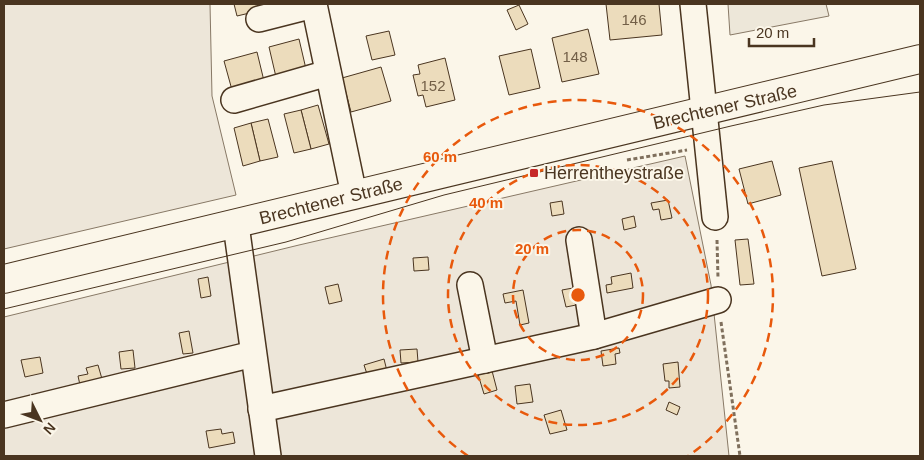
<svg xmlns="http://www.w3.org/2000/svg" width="924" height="460" font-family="Arial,sans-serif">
	<rect width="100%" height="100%" fill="#fbf6e9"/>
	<!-- green -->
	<g fill="#ede6d9" stroke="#887966">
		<polygon points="4,4 210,4 212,96 236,195 4,249"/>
		<polygon points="685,156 711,285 729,456 4,456 4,317 299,245"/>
	</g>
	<!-- parking -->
	<polygon fill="#ede7d9" stroke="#887966" points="728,4 826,4 829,16 730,35"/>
	<!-- building -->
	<g fill="#ecdcbc" stroke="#4a3520">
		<polygon points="234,4 279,4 279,6 237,16"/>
		<polygon points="606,4 659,4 662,35 610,40"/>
		<polygon points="519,5 528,24 516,30 507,10"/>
		<polygon points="588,29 599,74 562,82 552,38"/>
		<polygon points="389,31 395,55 372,60 366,36"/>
		<polygon points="299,39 306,69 276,77 269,47"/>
		<polygon points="531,49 540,88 509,95 499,56"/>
		<polygon points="257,52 264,81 232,90 224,61"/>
		<polygon points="445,58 455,100 426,107 423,95 418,96 413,75 420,74 418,65"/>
		<polygon points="381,67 391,101 351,112 342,78"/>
		<polygon points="318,105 329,144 311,149 301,110"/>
		<polygon points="301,110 311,149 294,153 284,114"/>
		<polygon points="268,119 278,157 260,161 251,123"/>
		<polygon points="251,123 260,161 243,166 234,128"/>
		<polygon points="772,161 781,195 748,204 739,169"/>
		<polygon points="832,161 856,269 822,276 799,168"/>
		<polygon points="668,200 672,218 661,220 659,209 653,210 651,203"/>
		<polygon points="562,201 564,214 552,216 550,203"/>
		<polygon points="634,216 636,227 624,230 622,219"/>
		<polygon points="748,239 754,284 740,285 735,240"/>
		<polygon points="428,257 429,270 414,271 413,258"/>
		<polygon points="631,273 633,288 607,293 606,285 612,284 611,277"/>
		<polygon points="208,277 211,296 201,298 198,279"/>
		<polygon points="338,284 342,301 329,304 325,287"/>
		<polygon points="573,288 576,305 566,307 562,290"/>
		<polygon points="523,290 529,323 520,325 516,301 505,303 503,294"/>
		<polygon points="189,331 193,353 183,354 179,333"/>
		<polygon points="619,348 620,353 615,354 616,364 603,366 601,351"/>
		<polygon points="417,349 418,362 401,363 400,350"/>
		<polygon points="133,350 135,368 121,369 119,352"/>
		<polygon points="40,357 43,373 25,377 21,360"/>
		<polygon points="384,359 387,371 368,377 364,365"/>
		<polygon points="678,362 680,387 669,388 669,381 665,381 663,364"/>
		<polygon points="98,365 102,379 80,385 78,376 88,374 86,368"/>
		<polygon points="491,367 497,390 484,394 477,371"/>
		<polygon points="530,384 533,402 517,404 515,386"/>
		<polygon points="669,402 680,407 677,415 666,410"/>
		<polygon points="561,410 567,430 550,434 544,415"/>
		<polygon points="221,429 222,434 233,432 235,443 209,448 206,431"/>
	</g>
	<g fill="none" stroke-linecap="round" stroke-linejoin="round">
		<!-- minor casing -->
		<g stroke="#4a3520" stroke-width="28">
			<g id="minor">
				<polyline points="314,4 354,195"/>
				<polyline points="693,4 715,217"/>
				<polyline points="259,19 314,5"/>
				<polyline points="234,100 328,73"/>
				<polyline points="236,225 268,456"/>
				<polyline points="579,240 594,336"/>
				<polyline points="470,285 485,360"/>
				<polyline points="261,409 594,336 718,300"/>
				<polyline points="4,415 253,354"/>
			</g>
		</g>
		<!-- major casing -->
		<g stroke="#4a3520" stroke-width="30">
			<polyline id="major" points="4,279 920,59"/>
		</g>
		<!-- path -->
		<g stroke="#7f6f5c" stroke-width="3" stroke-dasharray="4 2.5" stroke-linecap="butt">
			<polyline points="627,160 687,150"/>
			<polyline points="717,240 718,278"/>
			<polyline points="721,322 740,456"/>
		</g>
		<!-- minor -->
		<use href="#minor" stroke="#fbf6e9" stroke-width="25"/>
		<!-- major -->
		<use href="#major" stroke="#fbf6e9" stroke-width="28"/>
		<!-- tram -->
		<polyline stroke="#4a3520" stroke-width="1" points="4,309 286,242 444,195 731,126 824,105 920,92"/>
	</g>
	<!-- distance rings -->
	<g fill="none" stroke="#e8590c" stroke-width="2.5" stroke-dasharray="9 6">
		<circle cx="578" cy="295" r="65"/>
		<circle cx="578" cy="295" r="130"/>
		<path d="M468 456A195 195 0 1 1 688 456"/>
	</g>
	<!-- markers -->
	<rect fill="#c62828" stroke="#fbf6e9" stroke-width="2" x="529" y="168" width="10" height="10" rx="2.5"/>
	<g text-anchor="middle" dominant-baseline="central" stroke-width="4" stroke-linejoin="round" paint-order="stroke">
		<!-- number labels -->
		<g font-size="15" fill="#725f47">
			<text x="634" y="19">146</text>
			<text x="575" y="56">148</text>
			<text x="433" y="85">152</text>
		</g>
		<!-- street labels -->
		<g font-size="18" fill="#4a3520" stroke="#fbf6e9">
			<text transform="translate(725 107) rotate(-13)">Brechtener Straße</text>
			<text transform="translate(331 201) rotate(-14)">Brechtener Straße</text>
		</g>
		<!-- poi labels -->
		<g font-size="18" fill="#4a3520" stroke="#fbf6e9" text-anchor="start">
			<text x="544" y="173">Herrentheystraße</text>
		</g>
	</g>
	<circle cx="578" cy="295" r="8" fill="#e8590c" stroke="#fbf6e9" stroke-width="2.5"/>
	<g font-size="15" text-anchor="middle" font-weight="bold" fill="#e8590c" stroke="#fbf6e9" stroke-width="4" stroke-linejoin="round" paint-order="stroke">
		<text x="440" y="162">60 m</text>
		<text x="486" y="208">40 m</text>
		<text x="532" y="254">20 m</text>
	</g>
	<!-- border -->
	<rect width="924" height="460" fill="none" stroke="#4a3520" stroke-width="10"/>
	<!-- north arrow -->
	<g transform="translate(40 420) rotate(132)" stroke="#fbf6e9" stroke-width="4" paint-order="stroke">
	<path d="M0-4L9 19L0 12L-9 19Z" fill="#4a3520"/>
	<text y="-8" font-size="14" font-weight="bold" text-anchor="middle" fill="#4a3520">N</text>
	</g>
	<!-- scale -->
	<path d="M749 38v8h65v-8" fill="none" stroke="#4a3520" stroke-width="2.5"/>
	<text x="756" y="38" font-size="15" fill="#4a3520" stroke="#fbf6e9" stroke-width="4" paint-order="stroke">20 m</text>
</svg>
